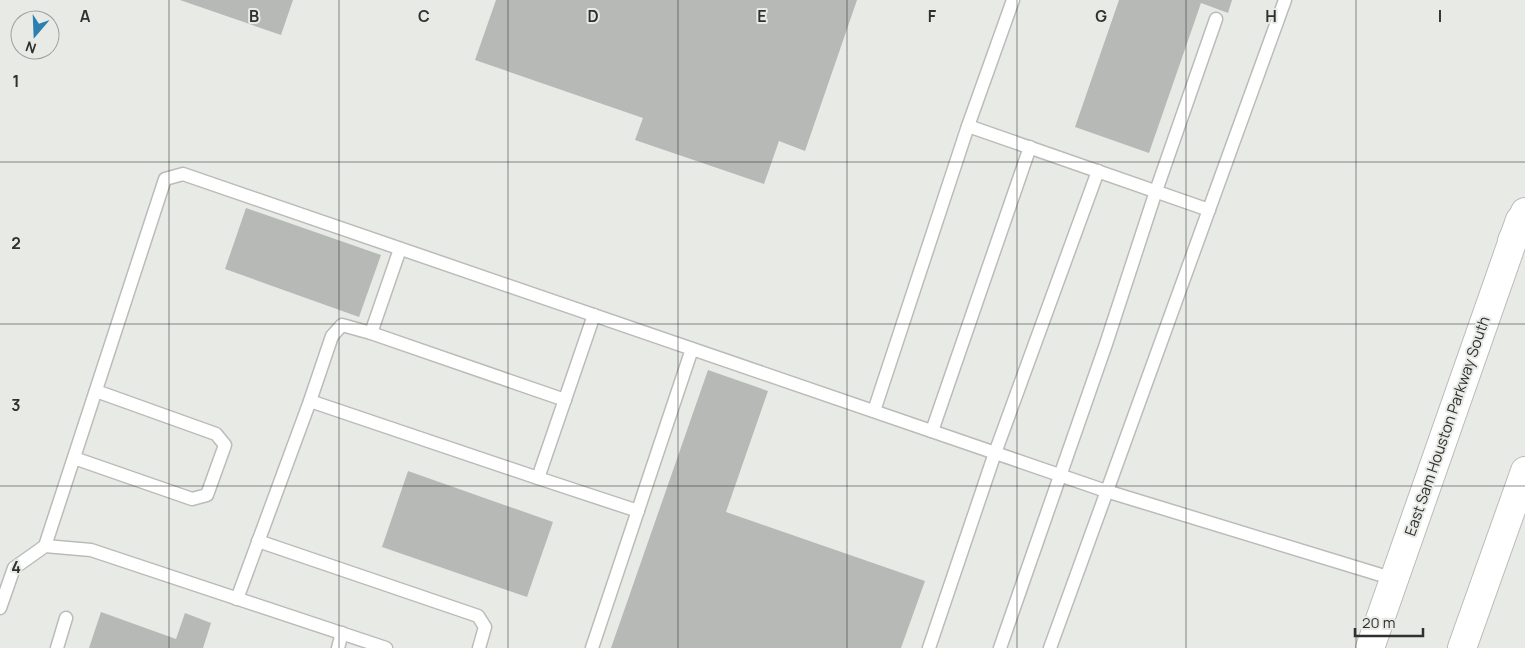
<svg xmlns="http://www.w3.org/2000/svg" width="1525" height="648" font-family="Manrope,sans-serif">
	<rect width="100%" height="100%" fill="#e8eae6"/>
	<!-- building -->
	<g fill="#b6b9b6">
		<polygon points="180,0 293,0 281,35"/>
		<polygon points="496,0 857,0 805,151 779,141 764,184 635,140 643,118 475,60"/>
		<polygon points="1119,0 1232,0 1228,13 1201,3 1149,153 1075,127"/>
		<polygon points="246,208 381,255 359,317 225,269"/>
		<polygon points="708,370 768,391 726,512 925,581 901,648 611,648"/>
		<polygon points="408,471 553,522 527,597 382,547"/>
		<polygon points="101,612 176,639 185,613 211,623 203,648 89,648"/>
	</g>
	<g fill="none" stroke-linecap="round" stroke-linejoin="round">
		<!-- lane casing -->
		<g stroke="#bbbcb9" stroke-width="15">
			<g id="lane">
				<polyline points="968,126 1013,0"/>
				<polyline points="371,333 565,400"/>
				<polyline points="310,401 332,336 342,325 371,333 400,249"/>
				<polyline points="874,411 968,126 1209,210"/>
				<polyline points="932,431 1030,147"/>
				<polyline points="74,458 192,499 207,495 225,445 216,434 96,391"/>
				<polyline points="538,478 638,511"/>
				<polyline points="258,541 478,616 485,627 479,648"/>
				<polyline points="45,546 165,179 183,174 1106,491 1394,579"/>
				<polyline points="237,599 310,401 538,478 594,315"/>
				<polyline points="0,608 14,568 45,546 91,550 386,648"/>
				<polyline points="57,648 66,618"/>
				<polyline points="338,648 342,633"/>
				<polyline points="592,648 692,349"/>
				<polyline points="929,648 995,453 1098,171"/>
				<polyline points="1000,648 1106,344 1156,191 1216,19"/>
				<polyline points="1050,648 1285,0"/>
			</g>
		</g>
		<!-- secondary casing -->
		<g stroke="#bbbcb9" stroke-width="30">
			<polyline id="secondary" points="1370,648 1520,220"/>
		</g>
		<!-- highway casing -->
		<g stroke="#bbbcb9" stroke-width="30">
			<g id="highway">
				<polyline points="1512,241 1525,212"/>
				<polyline points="1462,648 1525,471"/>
			</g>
		</g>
		<!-- lane -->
		<use href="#lane" stroke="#fff" stroke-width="12"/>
		<!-- secondary -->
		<use href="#secondary" stroke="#fff" stroke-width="28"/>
		<!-- highway -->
		<use href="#highway" stroke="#fff" stroke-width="28"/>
	</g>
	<!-- grid -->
	<path fill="none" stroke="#30312f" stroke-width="1" stroke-opacity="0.55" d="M169 0V648M339 0V648M508 0V648M678 0V648M847 0V648M1017 0V648M1186 0V648M1356 0V648M0 162H1525M0 324H1525M0 486H1525"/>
	<g text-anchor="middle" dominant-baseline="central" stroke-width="4" stroke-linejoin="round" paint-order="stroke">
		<!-- street labels -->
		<g font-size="15" fill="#30312f" stroke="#e8eae6">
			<text transform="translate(1447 426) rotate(-71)">East Sam Houston Parkway South</text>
		</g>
	</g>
	<g font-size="16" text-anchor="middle" font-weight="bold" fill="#30312f" stroke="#e8eae6" stroke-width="4" stroke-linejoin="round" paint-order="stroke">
		<text x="85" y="22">A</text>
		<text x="254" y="22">B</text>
		<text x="424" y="22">C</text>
		<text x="593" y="22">D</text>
		<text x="762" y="22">E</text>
		<text x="932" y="22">F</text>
		<text x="1101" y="22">G</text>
		<text x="1271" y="22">H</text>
		<text x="1440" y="22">I</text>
		<text x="16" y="87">1</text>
		<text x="16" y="249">2</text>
		<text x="16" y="411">3</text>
		<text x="16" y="573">4</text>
	</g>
	<!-- north arrow -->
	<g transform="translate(35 35) rotate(199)"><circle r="24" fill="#e8eae6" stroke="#9ea09d"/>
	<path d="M0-4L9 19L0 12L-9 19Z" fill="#2c80b0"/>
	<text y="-8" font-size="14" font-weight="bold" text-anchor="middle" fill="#30312f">N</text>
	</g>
	<!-- scale -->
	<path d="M1355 628v8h68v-8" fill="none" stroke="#30312f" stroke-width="2.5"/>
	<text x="1362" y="628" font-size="15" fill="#30312f" stroke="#e8eae6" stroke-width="4" paint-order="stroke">20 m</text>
</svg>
